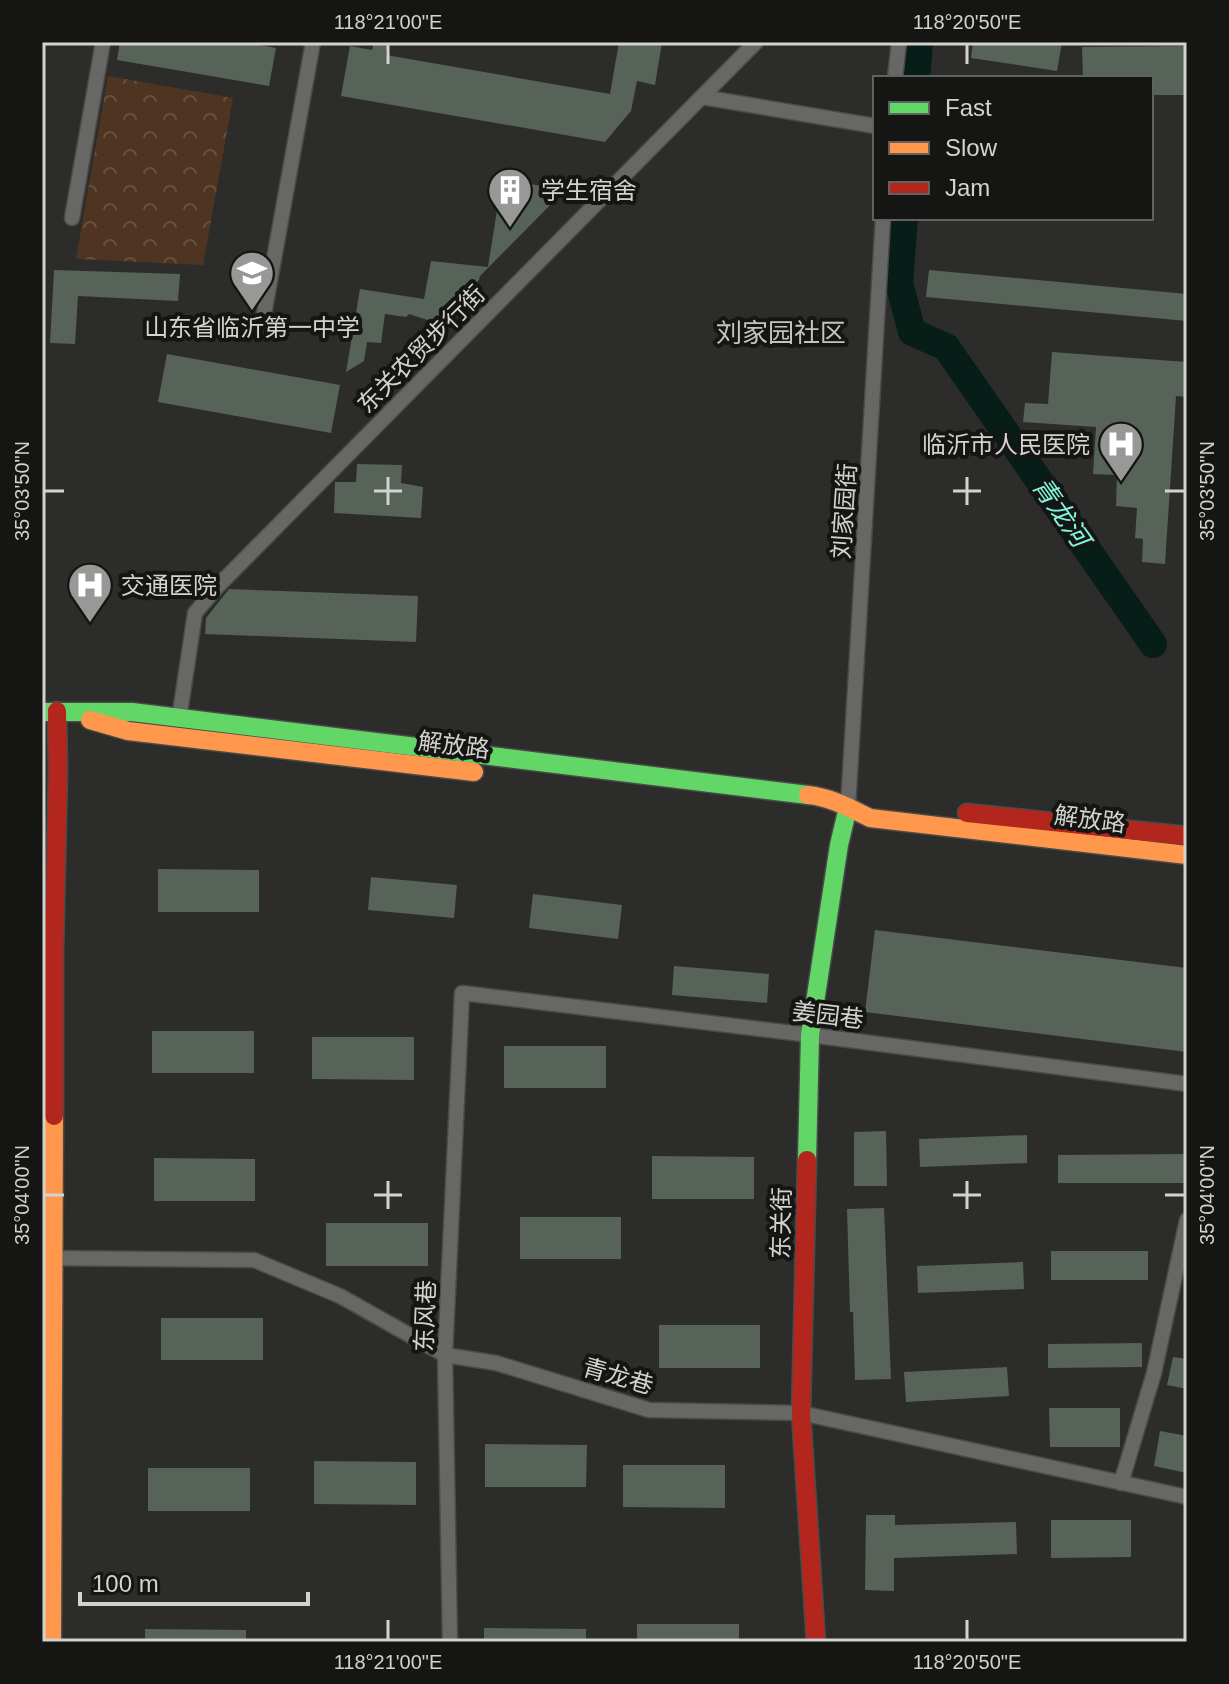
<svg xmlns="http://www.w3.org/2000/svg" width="1229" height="1684" font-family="Arial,'Noto Sans SC',sans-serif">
	<defs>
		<pattern id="park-crowns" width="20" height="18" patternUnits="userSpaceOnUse" patternTransform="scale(2)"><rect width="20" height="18" fill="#4f3421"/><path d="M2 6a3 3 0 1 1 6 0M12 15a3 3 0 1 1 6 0" fill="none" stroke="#675040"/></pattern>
	</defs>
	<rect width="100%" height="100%" fill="#2c2d2b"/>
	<!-- park -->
	<polygon fill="url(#park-crowns)" points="108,76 233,98 203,265 76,259"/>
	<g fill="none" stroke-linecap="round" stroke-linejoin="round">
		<!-- river -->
		<g stroke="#061d18" stroke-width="28">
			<polyline points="916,78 919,42"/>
			<polyline points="904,218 899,283 912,332 946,347 1153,644"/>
		</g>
	</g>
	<!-- building -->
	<g fill="#576258">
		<polygon points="120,42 244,42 276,48 269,86 117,60"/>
		<polygon points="374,42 388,42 386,55 610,94 619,42 662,42 655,85 637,81 631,111 605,142 341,96 350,46 372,50"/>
		<polygon points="973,42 1062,42 1057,71 971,58"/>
		<polygon points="1187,46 1187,95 1151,95 1151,78 1083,78 1082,47"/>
		<polygon points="502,179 565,190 480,276 479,280 437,323 409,314 406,317 385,314 381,343 367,342 364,361 346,372 360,289 424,299 431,261 488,267"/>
		<polygon points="54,270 180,274 178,301 78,296 75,344 50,343"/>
		<polygon points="929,270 1187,294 1187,321 926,297"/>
		<polygon points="1052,352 1187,362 1187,397 1176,396 1165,564 1142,562 1143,539 1135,538 1137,508 1116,506 1117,475 1093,474 1096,427 1023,422 1025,403 1048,404"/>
		<polygon points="167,354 340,385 331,433 158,402"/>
		<polygon points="357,464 402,465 401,483 423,487 421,518 334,513 335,482 356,482"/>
		<polygon points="229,589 418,596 416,642 205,634 206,618"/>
		<polygon points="158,869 259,870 259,912 158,912"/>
		<polygon points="371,877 457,885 454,918 368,910"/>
		<polygon points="533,894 622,905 618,939 529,928"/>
		<polygon points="875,930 1187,968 1187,1052 865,1012"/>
		<polygon points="674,966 769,974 767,1003 672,995"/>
		<rect x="152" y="1031" width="102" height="42"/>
		<polygon points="312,1037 414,1037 414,1080 312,1079"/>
		<rect x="504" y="1046" width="102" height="42"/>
		<polygon points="886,1131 887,1186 854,1186 854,1132"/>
		<polygon points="1027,1135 1027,1163 920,1167 919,1139"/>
		<polygon points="1184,1154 1184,1183 1058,1183 1058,1155"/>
		<polygon points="652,1156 754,1157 754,1199 652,1199"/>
		<polygon points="154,1158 255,1159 255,1201 154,1201"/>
		<polygon points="884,1208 891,1379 855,1380 853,1312 850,1312 847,1209"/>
		<rect x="520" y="1217" width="101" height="42"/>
		<rect x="326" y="1223" width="102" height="43"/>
		<rect x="1051" y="1251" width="97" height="29"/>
		<polygon points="1023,1262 1024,1289 918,1293 917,1266"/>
		<rect x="161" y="1318" width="102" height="42"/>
		<rect x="659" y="1325" width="101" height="43"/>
		<polygon points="1142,1343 1142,1367 1048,1368 1048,1344"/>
		<polygon points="1173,1357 1187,1359 1187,1389 1167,1385"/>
		<polygon points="1007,1367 1009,1396 906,1402 904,1372"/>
		<polygon points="1049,1408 1120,1408 1120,1447 1050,1447"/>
		<polygon points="1160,1431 1187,1436 1187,1473 1154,1466"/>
		<polygon points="485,1444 587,1445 586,1487 485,1487"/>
		<polygon points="314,1461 416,1462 416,1505 314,1504"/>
		<polygon points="623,1465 725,1465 725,1508 623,1507"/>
		<rect x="148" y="1468" width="102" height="43"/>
		<polygon points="866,1515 895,1515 895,1525 1016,1522 1017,1554 894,1558 894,1591 865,1590"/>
		<polygon points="1051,1520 1131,1520 1131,1557 1051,1558"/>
		<rect x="637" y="1624" width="102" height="18"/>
		<polygon points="484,1628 586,1629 586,1642 484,1642"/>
		<polygon points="145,1629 246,1630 246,1642 145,1642"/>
	</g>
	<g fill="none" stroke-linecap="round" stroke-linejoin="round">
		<!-- street casing -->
		<g stroke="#4a4b48" stroke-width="17">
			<g id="street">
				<polyline points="895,78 899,42"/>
				<polyline points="702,97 875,126"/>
				<polyline points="72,218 103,42"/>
				<polyline points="261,331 313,42"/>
				<polyline points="179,719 195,613 217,587 756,42"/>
				<polyline points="848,807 883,218"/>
				<polyline points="42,1258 254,1260 340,1296 445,1355 496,1363 649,1410 801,1413 1187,1497"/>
				<polyline points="1121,1483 1154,1373 1187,1220"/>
				<polyline points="450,1642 445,1355 462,993 810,1035 1187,1084"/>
			</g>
		</g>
		<!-- fast casing -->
		<g stroke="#4a4b48" stroke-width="21">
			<g id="fast">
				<polyline points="42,712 132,712 808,795"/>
				<polyline points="807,1160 810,1035 839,845 848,807"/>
			</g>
		</g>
		<!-- slow casing -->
		<g stroke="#4a4b48" stroke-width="21">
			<g id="slow">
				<polyline points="90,720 128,731 474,772"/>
				<path d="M808 795C830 797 850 808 870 818L1187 855"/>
				<polyline points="52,1642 54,1116"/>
			</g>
		</g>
		<!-- jam casing -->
		<g stroke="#4a4b48" stroke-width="21">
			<g id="jam">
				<polyline points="967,813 1187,836"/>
				<polyline points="54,1116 54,952 58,771 57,711"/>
				<polyline points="807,1160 801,1413 816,1642"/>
			</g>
		</g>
		<!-- street -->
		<use href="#street" stroke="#676766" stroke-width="14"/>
		<!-- fast -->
		<use href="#fast" stroke="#63d668" stroke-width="18"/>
		<!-- slow -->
		<use href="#slow" stroke="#ff974d" stroke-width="18"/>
		<!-- jam -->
		<use href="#jam" stroke="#b3261e" stroke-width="18"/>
	</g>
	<!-- ticks -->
	<path fill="none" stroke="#d2d2cf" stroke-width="3" d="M388 44V64M967 44V64M388 477V505M967 477V505M44 491H64M374 491H402M953 491H981M1165 491H1185M388 1181V1209M967 1181V1209M44 1195H64M374 1195H402M953 1195H981M1165 1195H1185M388 1620V1640M967 1620V1640"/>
	<!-- icons -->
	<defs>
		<g id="building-pin" transform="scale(2.3)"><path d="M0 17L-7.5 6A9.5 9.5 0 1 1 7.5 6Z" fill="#989896" stroke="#151614"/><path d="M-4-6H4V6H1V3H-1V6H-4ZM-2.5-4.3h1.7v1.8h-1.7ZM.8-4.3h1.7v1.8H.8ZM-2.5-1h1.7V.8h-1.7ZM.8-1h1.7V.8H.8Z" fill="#fff"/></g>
		<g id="school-pin" transform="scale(2.3)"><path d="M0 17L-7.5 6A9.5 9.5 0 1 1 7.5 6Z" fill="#989896" stroke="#151614"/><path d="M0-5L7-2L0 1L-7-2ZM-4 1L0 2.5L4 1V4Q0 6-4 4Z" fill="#fff"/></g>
		<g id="hospital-pin" transform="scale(2.3)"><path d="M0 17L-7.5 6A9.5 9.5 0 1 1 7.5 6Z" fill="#989896" stroke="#151614"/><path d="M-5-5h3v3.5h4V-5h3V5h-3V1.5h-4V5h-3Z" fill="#fff"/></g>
	</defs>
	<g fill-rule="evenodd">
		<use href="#building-pin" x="510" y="190"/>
		<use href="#school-pin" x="252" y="273"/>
		<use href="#hospital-pin" x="1121" y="444"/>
		<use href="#hospital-pin" x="90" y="585"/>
	</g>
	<g text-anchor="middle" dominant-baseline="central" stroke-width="8" stroke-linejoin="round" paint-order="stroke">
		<!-- poi labels -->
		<g font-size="24" fill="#d2d2cf" stroke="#151614" text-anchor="start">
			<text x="541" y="190">学生宿舍</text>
			<text x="252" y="327" text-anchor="middle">山东省临沂第一中学</text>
			<text x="1090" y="444" text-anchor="end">临沂市人民医院</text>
			<text x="121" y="585">交通医院</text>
		</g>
		<!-- street labels -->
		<g font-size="24" fill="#d2d2cf" stroke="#151614">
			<text transform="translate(421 349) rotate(-45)">东关农贸步行街</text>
			<text transform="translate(844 511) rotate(-86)">刘家园街</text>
			<text transform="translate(454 745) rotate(7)">解放路</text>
			<text transform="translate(1090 819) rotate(7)">解放路</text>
			<text transform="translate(828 1015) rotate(7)">姜园巷</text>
			<text transform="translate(781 1223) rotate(-89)">东关街</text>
			<text transform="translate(425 1316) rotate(-88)">东风巷</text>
			<text transform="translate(618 1376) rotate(16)">青龙巷</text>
		</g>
		<!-- neighbourhood labels -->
		<g font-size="26" fill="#c3c4bf" stroke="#151614">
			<text x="781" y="333">刘家园社区</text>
		</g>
		<!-- water labels -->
		<g font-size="26" font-style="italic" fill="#80f7dd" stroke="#151614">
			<text transform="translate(1061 512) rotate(55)">青龙河</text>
		</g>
	</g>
	<!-- border -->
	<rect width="1229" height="1684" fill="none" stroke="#151614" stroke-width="88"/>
	<!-- legend -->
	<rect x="873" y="76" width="280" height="144" fill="#151614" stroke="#61615f" stroke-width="2"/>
	<rect x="889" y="102" width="40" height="12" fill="#63d668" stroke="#61615f" stroke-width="2"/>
	<text x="945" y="116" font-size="24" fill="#d2d2cf">Fast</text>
	<rect x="889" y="142" width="40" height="12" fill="#ff974d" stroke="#61615f" stroke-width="2"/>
	<text x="945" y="156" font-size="24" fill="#d2d2cf">Slow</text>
	<rect x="889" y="182" width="40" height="12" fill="#b3261e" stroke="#61615f" stroke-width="2"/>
	<text x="945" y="196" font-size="24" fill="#d2d2cf">Jam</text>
	<!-- scale -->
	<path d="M80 1592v12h228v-12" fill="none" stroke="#d2d2cf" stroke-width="4"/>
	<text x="92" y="1592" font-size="24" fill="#d2d2cf" stroke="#151614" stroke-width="6" paint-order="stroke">100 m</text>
	<rect x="44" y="44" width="1141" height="1596" fill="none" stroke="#d2d2cf" stroke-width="3"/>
	<g font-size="20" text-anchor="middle" fill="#d2d2cf">
		<text x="388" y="29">118°21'00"E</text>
		<text x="967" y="29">118°20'50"E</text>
		<text transform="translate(1207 491) rotate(-90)" y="7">35°03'50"N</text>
		<text transform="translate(22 491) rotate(-90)" y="7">35°03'50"N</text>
		<text transform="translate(1207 1195) rotate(-90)" y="7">35°04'00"N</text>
		<text transform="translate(22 1195) rotate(-90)" y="7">35°04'00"N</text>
		<text x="388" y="1669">118°21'00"E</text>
		<text x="967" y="1669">118°20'50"E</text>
	</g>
</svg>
